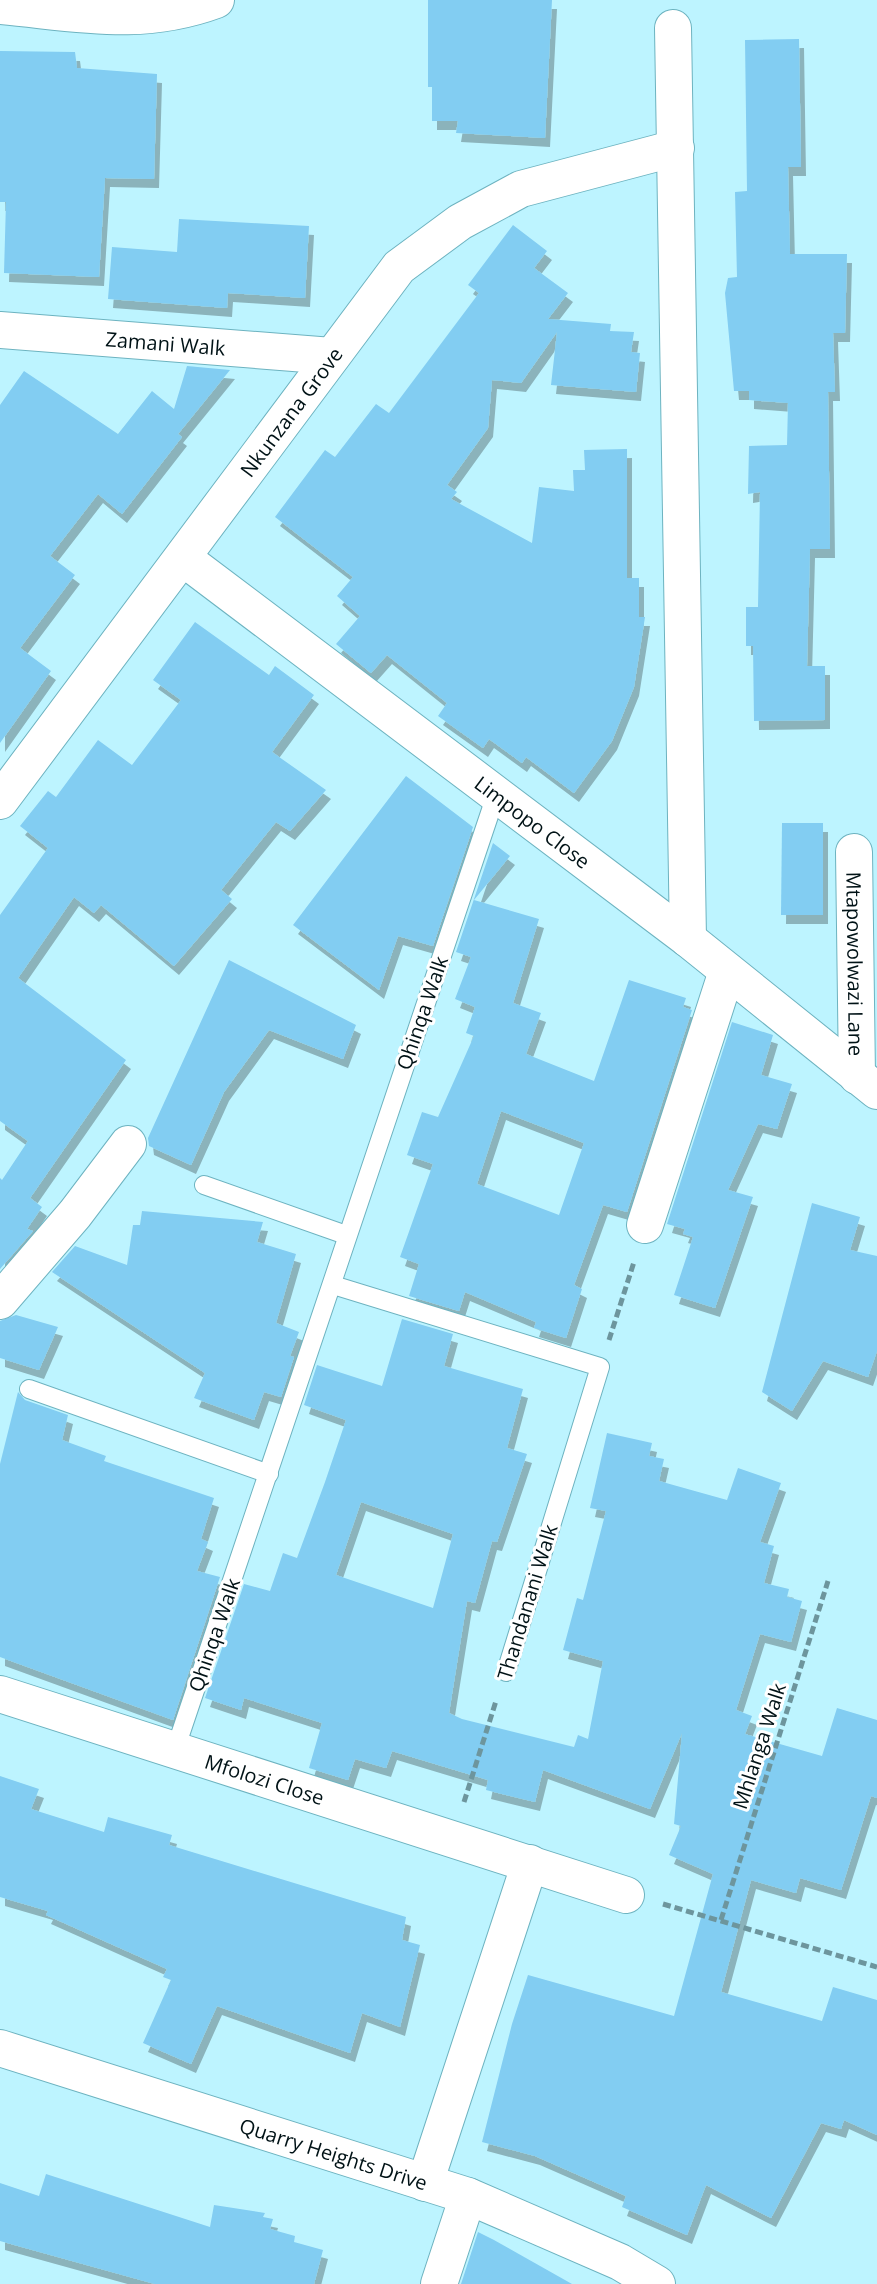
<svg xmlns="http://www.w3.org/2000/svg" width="877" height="2284" font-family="'Open Sans',sans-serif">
	<defs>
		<filter id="shadow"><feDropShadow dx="5" dy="9" stdDeviation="0" flood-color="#0004"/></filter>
	</defs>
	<rect width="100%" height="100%" fill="#bdf4ff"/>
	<!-- building -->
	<g fill="#82cdf2" fill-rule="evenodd" filter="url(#shadow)">
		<polygon points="428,0 552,0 545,138 456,133 458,121 432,121 432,87 428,87"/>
		<polygon points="799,39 801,167 788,167 790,254 847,254 845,333 833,333 835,392 828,392 830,549 810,549 807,666 825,666 825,720 754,721 753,646 746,646 746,607 758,607 760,492 748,494 749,446 787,445 788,403 749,400 749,391 734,391 725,293 728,278 737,277 735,192 747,191 745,40"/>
		<polygon points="0,51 75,52 77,68 157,74 154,179 105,178 99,277 4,273 6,202 0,202"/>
		<polygon points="179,219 309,226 305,298 228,293 227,308 108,299 112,247 177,252"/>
		<polygon points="513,225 547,251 534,268 568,293 548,319 611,324 610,331 634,332 631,352 640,353 636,392 551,385 557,332 521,383 492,380 488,428 447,485 457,492 451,499 532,543 539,487 574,491 573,470 585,470 584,450 627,449 627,578 639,578 639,617 645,617 634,687 612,741 574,793 526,757 522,763 489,739 483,748 438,716 447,703 387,655 371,673 336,644 360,616 337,596 353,577 275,517 325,450 335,457 376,404 389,413 479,293 468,285"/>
		<polygon points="187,366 230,370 178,434 182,437 122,514 98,494 50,556 75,575 20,648 51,671 0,743 0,405 24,371 118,434 152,391 174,409"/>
		<polygon points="195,622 269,675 275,666 314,695 272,752 326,790 290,831 276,822 221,890 232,899 174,966 101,905 94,913 74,897 18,978 126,1060 30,1198 42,1207 27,1229 33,1231 0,1269 0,1178 2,1180 28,1141 0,1121 0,915 48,848 20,826 48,791 56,797 98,740 132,765 181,700 153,680"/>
		<polygon points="406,776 473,827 433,946 398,936 379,990 293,925"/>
		<polygon points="782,823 823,823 823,915 781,915"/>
		<path d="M493 843 510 856 474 900 539 919 513 1003 541 1013 526 1054 594 1081 629 980 686 998 683 1007 692 1010 627 1212 603 1205 574 1285 582 1289 566 1338 534 1328 536 1322 465 1292 459 1311 409 1296 419 1264 400 1257 433 1164 407 1155 422 1112 438 1117 474 1036 466 1033 475 1007 455 999 471 957 456 952ZM501 1111 584 1143 559 1215 477 1184Z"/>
		<polygon points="229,960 356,1025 343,1059 269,1030 224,1092 191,1165 149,1146 148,1138"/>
		<polygon points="732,1022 773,1035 761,1075 792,1084 777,1129 758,1124 728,1190 753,1197 715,1308 674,1295 693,1237 683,1234 685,1229 667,1224"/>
		<polygon points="812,1203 860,1217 850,1250 877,1256 877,1351 868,1377 823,1361 792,1411 762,1392"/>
		<polygon points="142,1211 263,1222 257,1242 296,1254 276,1323 299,1332 290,1356 294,1357 281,1397 264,1392 254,1420 194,1398 205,1373 52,1272 75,1246 127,1265 133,1225 140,1225"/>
		<polygon points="16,1315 58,1327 39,1370 0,1358 0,1321"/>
		<path d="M402 1319 453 1334 444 1366 523 1389 507 1448 527 1454 497 1542 492 1541 475 1603 467 1601 449 1713 462 1719 574 1747 578 1735 588 1739 603 1661 563 1650 577 1598 583 1600 606 1511 590 1508 607 1433 652 1443 649 1456 664 1459 659 1481 727 1500 738 1468 781 1483 760 1542 774 1546 764 1583 789 1589 787 1597 802 1601 791 1642 760 1634 736 1710 752 1716 745 1734 822 1756 837 1708 877 1720V1798L871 1796 841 1890 800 1878 796 1893 751 1880 721 1992 822 2021 833 1987 877 2000V2135L844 2120 841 2129 821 2123 771 2218 706 2185 687 2235 622 2207 626 2196 535 2156 482 2142 512 2024 528 1975 674 2016 713 1874 669 1855 681 1826 674 1824 682 1733 650 1809 543 1770 535 1802 486 1790 488 1780 392 1751 386 1768 355 1759 348 1780 309 1768 322 1723 244 1698 241 1710 205 1698 244 1584 270 1591 283 1553 297 1558 325 1482 346 1420 304 1405 317 1365 382 1386ZM361 1502 453 1534 433 1608 336 1575Z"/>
		<polygon points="18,1392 25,1400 68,1415 62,1440 106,1456 104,1461 214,1498 201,1539 208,1542 197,1571 220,1577 173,1720 0,1657 0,1464"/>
		<polygon points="0,1776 39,1789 31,1809 104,1832 108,1817 172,1835 169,1845 406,1917 402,1940 420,1945 400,2027 362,2013 350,2053 217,2006 191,2064 143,2043 171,1980 163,1977 167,1969 46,1915 48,1911 0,1897"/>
		<polygon points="46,2174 210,2227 214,2205 265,2213 263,2217 273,2219 270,2229 295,2236 294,2242 323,2250 314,2284 155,2284 0,2241 0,2183 39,2196"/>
		<polygon points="478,2232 494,2240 572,2284 461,2284"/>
	</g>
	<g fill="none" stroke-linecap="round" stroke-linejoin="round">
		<!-- service casing -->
		<g stroke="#6db3c0" stroke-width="20">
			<g id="service">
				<polyline points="204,1185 346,1235"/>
				<polyline points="333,1285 600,1367 506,1672"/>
				<polyline points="29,1389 269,1474"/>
				<polyline points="175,1750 497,792"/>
			</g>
		</g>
		<!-- minor casing -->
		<g stroke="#6db3c0" stroke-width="38">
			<g id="minor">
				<path d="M0 6C78 13 140 28 216 0"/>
				<polyline points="673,28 688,939"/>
				<path id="s1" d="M0 330 332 356"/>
				<path id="s2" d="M183 558 688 939 877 1091"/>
				<path id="s3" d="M0 801 399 267 460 222 521 189 676 148"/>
				<path id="s4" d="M854 852 857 1076"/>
				<polyline points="645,1225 727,971"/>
				<polyline points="0,1301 75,1214 128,1144"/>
				<path id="s5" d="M0 1694 626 1895"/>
				<path id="s6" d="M0 2048 468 2196 620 2262 657 2284"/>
				<polyline points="425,2183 530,1863"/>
				<polyline points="439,2284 468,2196"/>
			</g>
		</g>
		<!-- path -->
		<g stroke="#6d959d" stroke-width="5" stroke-dasharray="8 4" stroke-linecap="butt">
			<polyline points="609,1340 634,1262"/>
			<polyline points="464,1802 496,1701"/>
			<polyline points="663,1904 877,1967"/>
			<polyline points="721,1920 828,1581"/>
		</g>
		<!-- service -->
		<use href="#service" stroke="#fff" stroke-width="18"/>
		<!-- minor -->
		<use href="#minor" stroke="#fff" stroke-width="36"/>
	</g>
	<g text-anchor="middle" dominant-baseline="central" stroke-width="6" stroke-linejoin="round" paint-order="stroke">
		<!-- street labels -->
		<g font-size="20" fill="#001216" stroke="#fff">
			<text stroke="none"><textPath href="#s1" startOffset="166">Zamani Walk</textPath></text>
			<text stroke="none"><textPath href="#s3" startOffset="486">Nkunzana Grove</textPath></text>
			<text stroke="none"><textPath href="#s2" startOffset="438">Limpopo Close</textPath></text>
			<text stroke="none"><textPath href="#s4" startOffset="112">Mtapowolwazi Lane</textPath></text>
			<text transform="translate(422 1013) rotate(-71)">Qhinqa Walk</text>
			<text transform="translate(527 1602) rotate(-73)">Thandanani Walk</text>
			<text transform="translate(214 1635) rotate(-71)">Qhinqa Walk</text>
			<text transform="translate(759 1746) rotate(-72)">Mhlanga Walk</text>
			<text stroke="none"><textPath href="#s5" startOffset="278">Mfolozi Close</textPath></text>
			<text stroke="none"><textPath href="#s6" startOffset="350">Quarry Heights Drive</textPath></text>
		</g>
	</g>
</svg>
